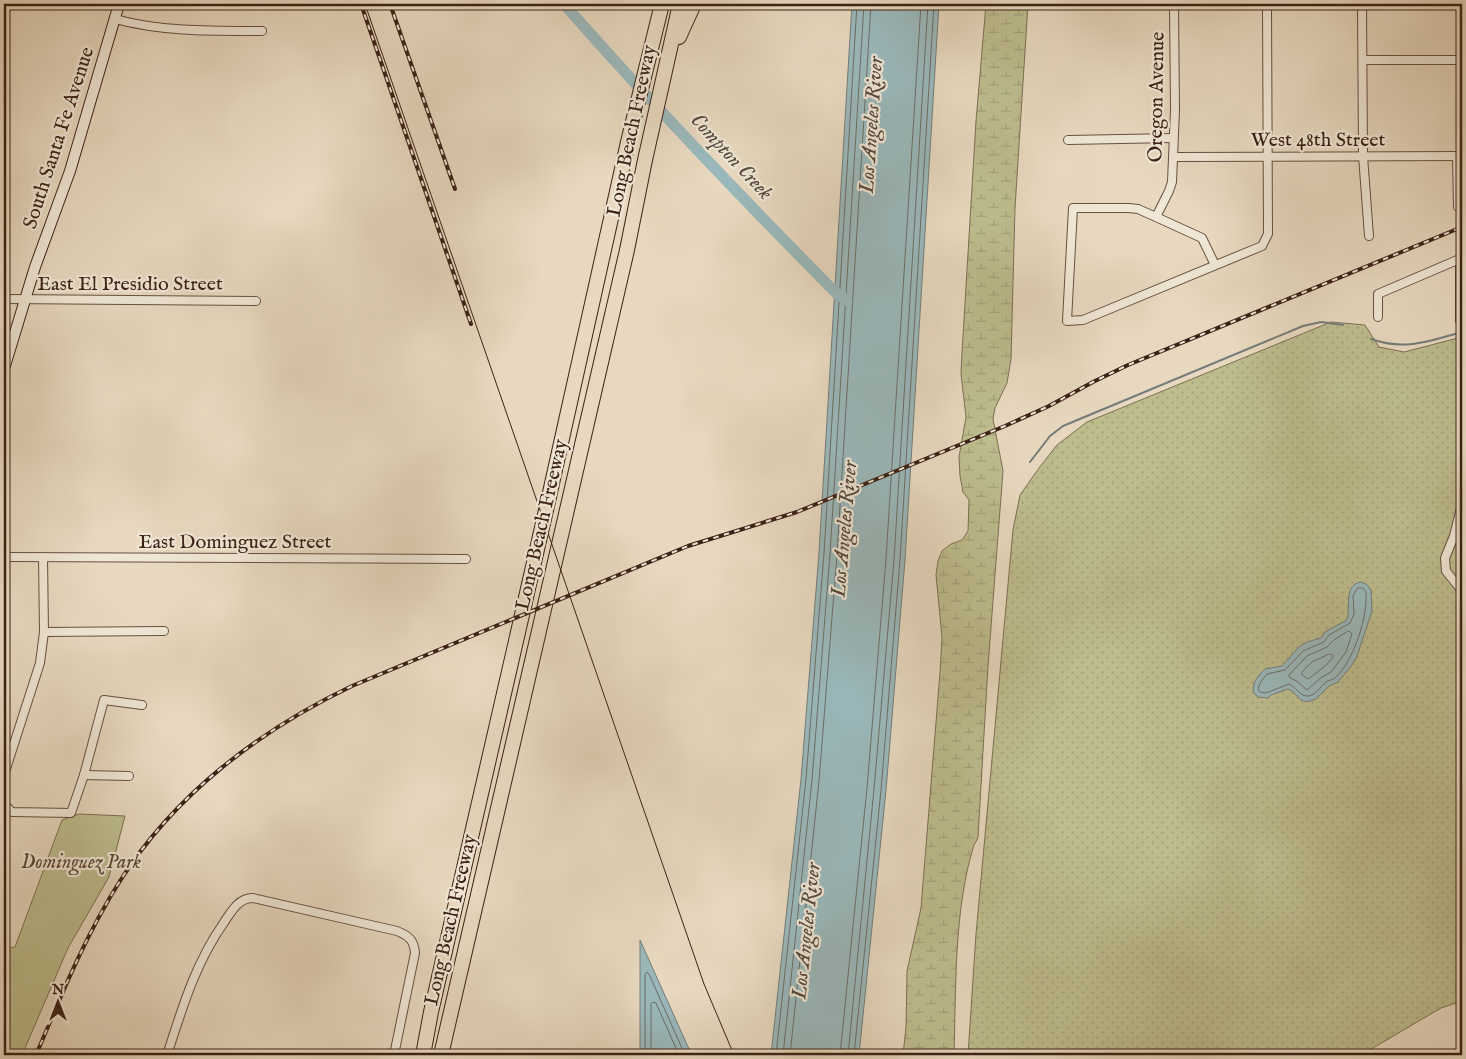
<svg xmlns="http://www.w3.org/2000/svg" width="1466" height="1059" font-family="'IM FELL English',serif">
	<defs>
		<pattern id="grass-dots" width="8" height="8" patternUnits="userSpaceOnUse" patternTransform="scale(1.25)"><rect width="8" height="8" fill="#bdbc8d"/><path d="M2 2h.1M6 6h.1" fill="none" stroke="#a3a179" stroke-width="1.8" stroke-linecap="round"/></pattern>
		<pattern id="wetland-marsh" width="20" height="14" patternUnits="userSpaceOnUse" patternTransform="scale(1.25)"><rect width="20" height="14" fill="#bdbc8d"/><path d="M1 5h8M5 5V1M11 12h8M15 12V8" fill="none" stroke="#a3a179"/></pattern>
	</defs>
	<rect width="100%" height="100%" fill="#e7d8bf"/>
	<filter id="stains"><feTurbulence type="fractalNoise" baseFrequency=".004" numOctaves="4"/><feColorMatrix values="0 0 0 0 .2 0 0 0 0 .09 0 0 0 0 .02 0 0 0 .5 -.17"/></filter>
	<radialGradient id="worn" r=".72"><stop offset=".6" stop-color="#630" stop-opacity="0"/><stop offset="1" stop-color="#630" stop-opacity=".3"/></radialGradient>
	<!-- grass -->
	<path fill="url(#grass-dots)" stroke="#7c6f52" d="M1331 322 1365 325 1379 347 1404 352 1462 337V1001L1441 1008 1361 1055H1301C1289 1047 1282 1048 1270 1055H968L976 934 1013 530 1020 495 1039 468 1057 445 1087 422Z"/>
	<!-- wetland -->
	<path fill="url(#wetland-marsh)" stroke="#7c6f52" d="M986 4H1028L1015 208 1011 359 1007 383 995 408 993 419 1003 471 988 666 978 837C977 841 974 844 973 848 954 912 956 988 954 1055H903L906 1027 907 971 921 908 940 673 942 637 936 575 938 561 942 551 951 544 962 540 968 531 969 500 963 492 960 476 959 457 966 417 961 374 962 353 976 121Z"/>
	<!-- park -->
	<polygon fill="#bdbc8d" stroke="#7c6f52" points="79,814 125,816 109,877 68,948 22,1055 4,1055 4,948 15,947 62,820"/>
	<!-- water -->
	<g fill="#9ab8bb" stroke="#747c79">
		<polygon points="852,4 939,4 905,560 886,790 859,1055 771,1055 801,779 819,553"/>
		<path d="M1361 582 1366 584 1371 590 1372 611 1357 656 1352 665 1338 682 1329 686 1316 699 1307 702 1301 700 1292 691 1288 689 1271 695 1268 698 1258 697 1254 693 1253 688 1255 681 1261 673 1265 669 1282 666 1299 647 1307 642 1321 638 1325 632 1347 620C1351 607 1343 585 1361 582Z"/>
		<polygon points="640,940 689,1049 691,1055 640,1055"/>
	</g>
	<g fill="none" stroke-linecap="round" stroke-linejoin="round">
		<!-- shore -->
		<g stroke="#6b6d68" stroke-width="1">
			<path d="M1358 588H1363L1366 592C1368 616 1354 660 1336 677 1333 680 1329 680 1326 682 1320 687 1315 696 1308 696 1301 697 1296 687 1289 684L1266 693 1260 692 1258 689 1260 683 1267 674 1285 670 1303 651 1324 642 1329 635 1350 623 1354 614 1353 596Z"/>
			<polygon points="1349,631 1352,634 1346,652 1331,672 1322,677 1307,690 1298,682 1289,677 1289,675 1307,656 1327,647 1334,640"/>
			<path d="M1330 654 1333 655V657C1327 666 1317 672 1308 679L1302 675V672L1312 662Z"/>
			<polyline points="645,1055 645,975 647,972 649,974 685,1055"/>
			<polyline points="651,1055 651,1004 653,1002 656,1003 679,1055"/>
			<polyline points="776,1055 806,779 824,553 857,4"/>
			<polyline points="783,1055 812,780 830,554 864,4"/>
			<polyline points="790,1055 819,781 837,554 871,4"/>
			<polyline points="840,1055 867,788 886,559 921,4"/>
			<polyline points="848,1055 874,789 894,560 928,4"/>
			<polyline points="854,1055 881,790 900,560 934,4"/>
		</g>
		<!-- stream -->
		<g stroke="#747c79" stroke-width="2">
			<path d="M1371 339C1404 351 1430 341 1462 332"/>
			<polyline points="1030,462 1050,436 1063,426 1303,326 1321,322 1343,325"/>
		</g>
		<!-- river -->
		<path stroke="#9ab8bb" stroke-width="11" d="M564 4C651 103 742 198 835 292L847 301"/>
		<!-- minor casing -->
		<g stroke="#675040" stroke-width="10">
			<g id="minor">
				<polyline points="1174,4 1175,110 1172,182 1169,191 1156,217 1202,238 1215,265"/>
				<polyline points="1362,4 1363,156 1369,236"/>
				<path d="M115 19C163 32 212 31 262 31"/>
				<polyline points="1363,60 1462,60"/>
				<polyline points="1068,140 1173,138"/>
				<polyline points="1457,156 1458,207"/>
				<polyline points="1173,157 1462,156"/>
				<polyline points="1156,217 1138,209 1129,208 1073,208 1067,321 1083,320 1262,246 1268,234 1267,4"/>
				<polyline points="4,299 256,301"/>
				<polyline points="1378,317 1378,294 1462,258"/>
				<polyline points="1460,321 1460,259"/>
				<polyline points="1462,504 1454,536 1445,558 1446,571 1462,591"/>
				<polyline points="4,557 466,559"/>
				<polyline points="44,632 164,631"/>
				<polyline points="4,775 40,663 44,632 43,557"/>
				<polyline points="84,775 129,776"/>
				<polyline points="4,804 12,812 71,813 84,775 104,700 142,705"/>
				<path d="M167 1055C182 1009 195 964 223 924 231 912 238 898 253 898L397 931C409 936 414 940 415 953L394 1055"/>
			</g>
		</g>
		<!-- secondary casing -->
		<g stroke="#3c2216" stroke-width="12">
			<polyline id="secondary" points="4,369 35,267 70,171 119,4"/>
		</g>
		<!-- motorway casing -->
		<g stroke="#3c2216" stroke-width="16">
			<g id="motorway">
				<polyline points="679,37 694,4"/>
				<polyline points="423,1055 431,1012 549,497 628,142 662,4"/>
				<polyline points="441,1055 627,250 645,160 680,4"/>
			</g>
		</g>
		<!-- minor -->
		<use href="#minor" stroke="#efe6d5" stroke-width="8"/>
		<!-- secondary -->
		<use href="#secondary" stroke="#efe6d5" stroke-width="10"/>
		<!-- motorway -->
		<use href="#motorway" stroke="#e7d8bf" stroke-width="14"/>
		<!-- tram -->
		<polyline stroke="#3c2216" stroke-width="1" points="365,4 704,984 734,1055"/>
		<!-- rail casing -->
		<g stroke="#3c2216" stroke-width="4">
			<g id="rail">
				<polyline points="361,4 471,324"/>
				<polyline points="390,4 455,189"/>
				<path d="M36 1055C61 996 85 936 120 881 175 794 260 730 352 686L688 546 797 512 1005 426 1049 406 1093 382 1128 365 1462 227"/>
			</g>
		</g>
		<!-- rail -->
		<use href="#rail" stroke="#efe6d5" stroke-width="2" stroke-dasharray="5.5" stroke-linecap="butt"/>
	</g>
	<g text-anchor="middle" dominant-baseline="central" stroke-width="4.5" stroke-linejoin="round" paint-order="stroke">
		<!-- street labels -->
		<g font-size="20" fill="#3c2216" stroke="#efe6d5">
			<text transform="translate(1157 97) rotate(-89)">Oregon Avenue</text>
			<text transform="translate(632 131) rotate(-78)">Long Beach Freeway</text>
			<text transform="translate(59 138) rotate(-72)">South Santa Fe Avenue</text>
			<text x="1318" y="140">West 48th Street</text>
			<text x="130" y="284">East El Presidio Street</text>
			<text transform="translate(542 525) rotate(-77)">Long Beach Freeway</text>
			<text x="235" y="542">East Dominguez Street</text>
			<text transform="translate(451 920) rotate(-77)">Long Beach Freeway</text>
		</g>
		<!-- park labels -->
		<g font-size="20" font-style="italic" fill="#5c4834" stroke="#efe6d5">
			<text x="81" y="862">Dominguez Park</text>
		</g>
		<!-- water labels -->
		<g font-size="21" font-style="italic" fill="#54483f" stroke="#efe6d5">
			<text transform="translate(872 125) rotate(-86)">Los Angeles River</text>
			<text transform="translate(731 157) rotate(47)">Compton Creek</text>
			<text transform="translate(845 529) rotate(-85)">Los Angeles River</text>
			<text transform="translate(807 931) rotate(-84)">Los Angeles River</text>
		</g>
	</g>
	<!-- margin -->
	<rect width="1466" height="1059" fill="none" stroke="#e7d8bf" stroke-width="20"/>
	<rect x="5" y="5" width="1456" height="1049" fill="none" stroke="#3c2216" stroke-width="2.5"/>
	<rect x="10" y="10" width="1446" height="1039" fill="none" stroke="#3c2216"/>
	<!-- north arrow -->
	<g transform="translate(58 1002)" stroke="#efe6d5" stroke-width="4" paint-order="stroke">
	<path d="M0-4L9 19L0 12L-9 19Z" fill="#3c2216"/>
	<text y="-8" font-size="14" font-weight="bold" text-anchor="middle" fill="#3c2216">N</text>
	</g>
	<rect width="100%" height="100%" filter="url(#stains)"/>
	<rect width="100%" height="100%" fill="url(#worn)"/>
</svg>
